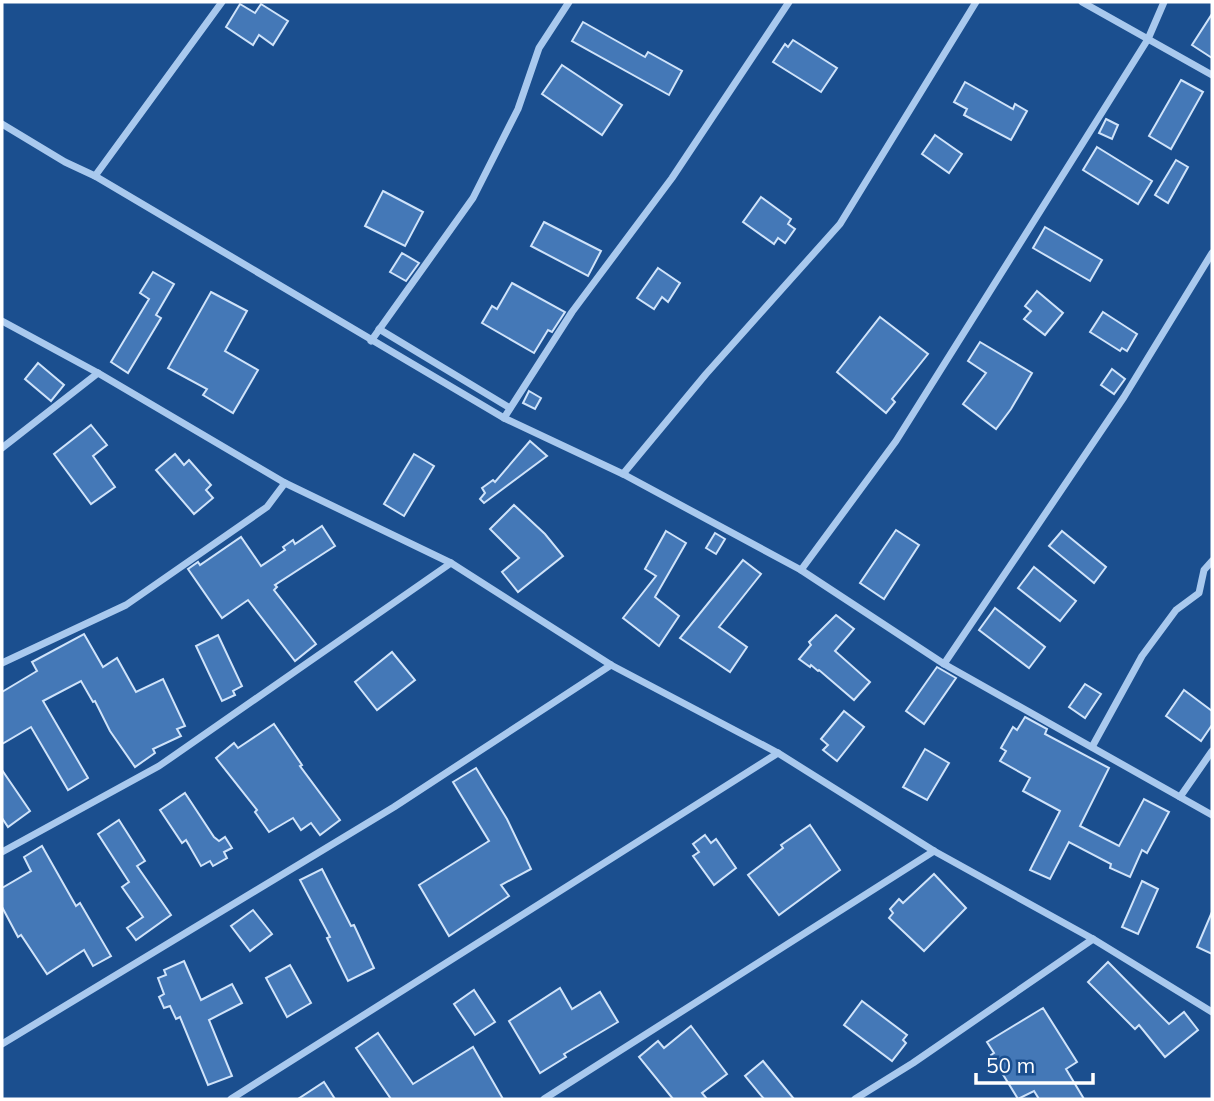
<svg xmlns="http://www.w3.org/2000/svg" width="1214" height="1101" font-family="Mulish,sans-serif">
	<rect width="100%" height="100%" fill="#1b4f8f"/>
	<!-- building -->
	<g fill="#4478b7" stroke="#cfe3fa" stroke-width="2">
		<polygon points="240,4 255,13 261,4 288,21 273,45 259,35 253,45 226,27"/>
		<polygon points="1212,14 1212,58 1192,45"/>
		<polygon points="583,22 645,57 648,52 682,71 669,95 572,41"/>
		<polygon points="793,40 837,68 821,92 773,62 785,44 788,47"/>
		<polygon points="562,65 622,105 602,135 542,94"/>
		<polygon points="1181,80 1203,92 1171,149 1149,136"/>
		<polygon points="965,82 1013,109 1015,104 1027,111 1011,140 964,115 967,109 954,102"/>
		<polygon points="1106,119 1118,125 1112,139 1099,133"/>
		<polygon points="935,135 962,154 949,173 922,154"/>
		<polygon points="1097,147 1152,181 1138,204 1083,170"/>
		<polygon points="1176,160 1188,167 1168,203 1155,195"/>
		<polygon points="383,191 423,212 405,246 365,226"/>
		<polygon points="761,197 791,219 788,224 795,229 785,243 778,238 774,244 743,222"/>
		<polygon points="544,222 601,251 588,276 531,246"/>
		<polygon points="1045,227 1102,260 1090,281 1033,248"/>
		<polygon points="402,253 419,263 406,281 390,272"/>
		<polygon points="658,268 680,283 668,302 662,297 654,309 637,298"/>
		<polygon points="153,272 174,284 156,315 161,318 128,373 111,362 149,299 140,293"/>
		<polygon points="512,283 565,312 552,332 548,330 534,353 482,323 492,306 497,309"/>
		<polygon points="1037,291 1063,313 1045,335 1024,319 1031,311 1025,306"/>
		<polygon points="211,292 247,311 225,351 258,370 233,413 203,395 207,389 168,368"/>
		<polygon points="1103,312 1137,334 1127,351 1122,348 1120,351 1090,332"/>
		<polygon points="880,317 928,354 892,399 895,402 886,413 837,372"/>
		<polygon points="980,342 1032,373 1011,409 996,429 963,404 986,373 968,361"/>
		<polygon points="38,363 64,385 51,401 25,379"/>
		<polygon points="1112,369 1125,379 1114,394 1101,385"/>
		<polygon points="529,391 541,398 535,409 523,403"/>
		<polygon points="91,425 107,445 93,456 115,487 91,504 54,454"/>
		<polygon points="530,441 547,456 484,503 480,499 485,493 482,488 493,480 495,482"/>
		<polygon points="175,454 184,465 189,460 211,485 206,490 213,498 194,514 156,470"/>
		<polygon points="414,454 434,466 404,516 384,504"/>
		<polygon points="514,505 545,534 563,556 518,592 502,572 519,558 490,529"/>
		<polygon points="322,526 335,546 275,585 277,587 274,590 316,644 295,661 248,600 222,618 188,569 198,562 200,565 241,537 261,566 285,550 283,547 293,540 295,544"/>
		<polygon points="896,530 919,545 884,599 860,583"/>
		<polygon points="666,531 686,543 655,597 679,616 659,646 623,618 656,576 645,569"/>
		<polygon points="1062,531 1106,567 1094,583 1049,546"/>
		<polygon points="715,533 725,539 716,554 706,548"/>
		<polygon points="743,560 761,574 719,627 747,647 730,672 680,638"/>
		<polygon points="1034,567 1076,601 1060,621 1018,588"/>
		<polygon points="995,608 1045,647 1029,668 979,630"/>
		<polygon points="836,615 854,629 835,651 870,682 854,700 819,670 818,671 811,665 810,667 799,659 811,645 809,642"/>
		<polygon points="84,634 103,667 117,658 136,692 163,679 185,726 177,729 181,736 153,749 155,753 135,767 110,731 95,701 93,702 81,681 43,701 88,778 68,790 31,727 2,744 2,692 37,671 32,662"/>
		<polygon points="218,635 242,686 233,691 235,695 222,701 196,646"/>
		<polygon points="392,652 415,680 377,710 355,682"/>
		<polygon points="937,667 956,678 924,724 906,711"/>
		<polygon points="1085,684 1101,694 1085,718 1069,707"/>
		<polygon points="1184,690 1212,711 1212,725 1201,741 1166,716"/>
		<polygon points="844,711 864,727 837,761 823,750 828,745 821,739"/>
		<polygon points="1025,717 1047,729 1045,734 1109,768 1080,826 1119,846 1144,799 1169,812 1147,853 1142,850 1130,877 1110,868 1111,864 1069,842 1050,879 1030,870 1060,811 1023,791 1030,778 1000,761 1006,751 1001,748 1013,727 1017,730"/>
		<polygon points="274,724 302,765 300,766 340,820 320,835 311,823 301,830 293,818 269,832 255,812 257,810 216,758 234,743 238,748"/>
		<polygon points="925,749 949,763 927,800 903,787"/>
		<polygon points="476,768 507,819 531,869 501,885 509,896 449,936 419,885 489,841 453,782"/>
		<polygon points="2,770 30,811 8,827 2,818"/>
		<polygon points="185,793 214,837 219,841 225,837 232,848 224,852 227,858 213,866 210,861 201,866 186,840 182,843 160,810"/>
		<polygon points="119,820 145,861 137,866 171,915 136,940 127,928 143,917 122,887 129,882 98,834"/>
		<polygon points="810,825 840,870 779,915 748,875 783,848 781,845"/>
		<polygon points="705,835 711,843 716,839 736,868 714,885 693,856 699,852 693,844"/>
		<polygon points="42,846 76,906 80,903 111,956 93,966 84,950 47,974 21,935 18,937 2,907 2,888 31,871 24,857"/>
		<polygon points="322,869 351,926 354,925 374,968 348,981 327,938 330,937 300,880"/>
		<polygon points="934,874 966,908 924,951 889,918 893,913 890,909 899,899 903,903"/>
		<polygon points="1142,881 1158,889 1138,934 1122,927"/>
		<polygon points="253,910 272,934 250,951 231,926"/>
		<polygon points="1212,912 1212,954 1197,947"/>
		<polygon points="184,961 201,1000 232,984 242,1003 209,1020 232,1076 208,1085 180,1017 176,1019 170,1006 164,1008 159,997 164,994 158,978 166,975 164,970"/>
		<polygon points="1108,962 1169,1024 1184,1012 1198,1030 1165,1057 1139,1025 1135,1029 1088,982"/>
		<polygon points="290,965 311,1003 287,1017 266,978"/>
		<polygon points="560,988 572,1009 600,992 618,1022 564,1054 566,1057 540,1073 509,1021"/>
		<polygon points="474,990 495,1022 475,1035 454,1004"/>
		<polygon points="862,1001 907,1035 903,1040 906,1043 892,1061 844,1025"/>
		<polygon points="1043,1008 1077,1062 1066,1069 1084,1099 1039,1099 1034,1091 1018,1099 991,1055 994,1053 987,1042"/>
		<polygon points="691,1026 727,1074 702,1093 707,1099 673,1099 639,1057 658,1041 664,1048"/>
		<polygon points="378,1033 413,1084 473,1047 503,1099 391,1099 356,1048"/>
		<polygon points="763,1061 794,1099 764,1099 745,1076"/>
		<polygon points="324,1082 335,1099 298,1099"/>
	</g>
	<g fill="none" stroke-linecap="round" stroke-linejoin="round">
		<!-- minor -->
		<g stroke="#a9c9ee" stroke-width="7">
			<polyline points="1082,2 1212,75"/>
			<polyline points="2,124 65,162 95,176 504,418 623,474 801,570 944,664 1212,815"/>
			<polyline points="95,176 222,2"/>
			<polyline points="2,321 98,373 285,483 451,563 611,665 778,753 934,851 1093,939 1212,1012"/>
			<polyline points="379,329 510,408"/>
			<polyline points="371,341 473,198 518,109 539,48 569,2"/>
			<polyline points="504,418 572,312 672,178 789,2"/>
			<polyline points="2,448 98,373"/>
			<polyline points="623,474 706,374 840,224 976,2"/>
			<polyline points="801,570 896,441 1148,39 1164,2"/>
			<polyline points="2,663 126,605 267,507 285,483"/>
			<polyline points="944,664 1124,397 1212,253"/>
			<polyline points="1092,747 1142,656 1176,610 1199,593 1204,570 1212,561"/>
			<polyline points="1180,797 1212,751"/>
			<polyline points="2,852 159,766 451,563"/>
			<polyline points="2,1044 394,807 611,665"/>
			<polyline points="231,1099 778,753"/>
			<polyline points="544,1099 934,851"/>
			<polyline points="855,1099 913,1063 1093,939"/>
		</g>
	</g>
	<!-- border -->
	<rect width="1214" height="1101" fill="none" stroke="#ffffff" stroke-width="7"/>
	<!-- scale -->
	<path d="M976 1073v10h117v-10" fill="none" stroke="#ffffff" stroke-width="3.5"/>
	<text x="986" y="1073" font-size="21" fill="#ffffff" stroke="#1b4f8f" stroke-width="5" paint-order="stroke">50 m</text>
</svg>
